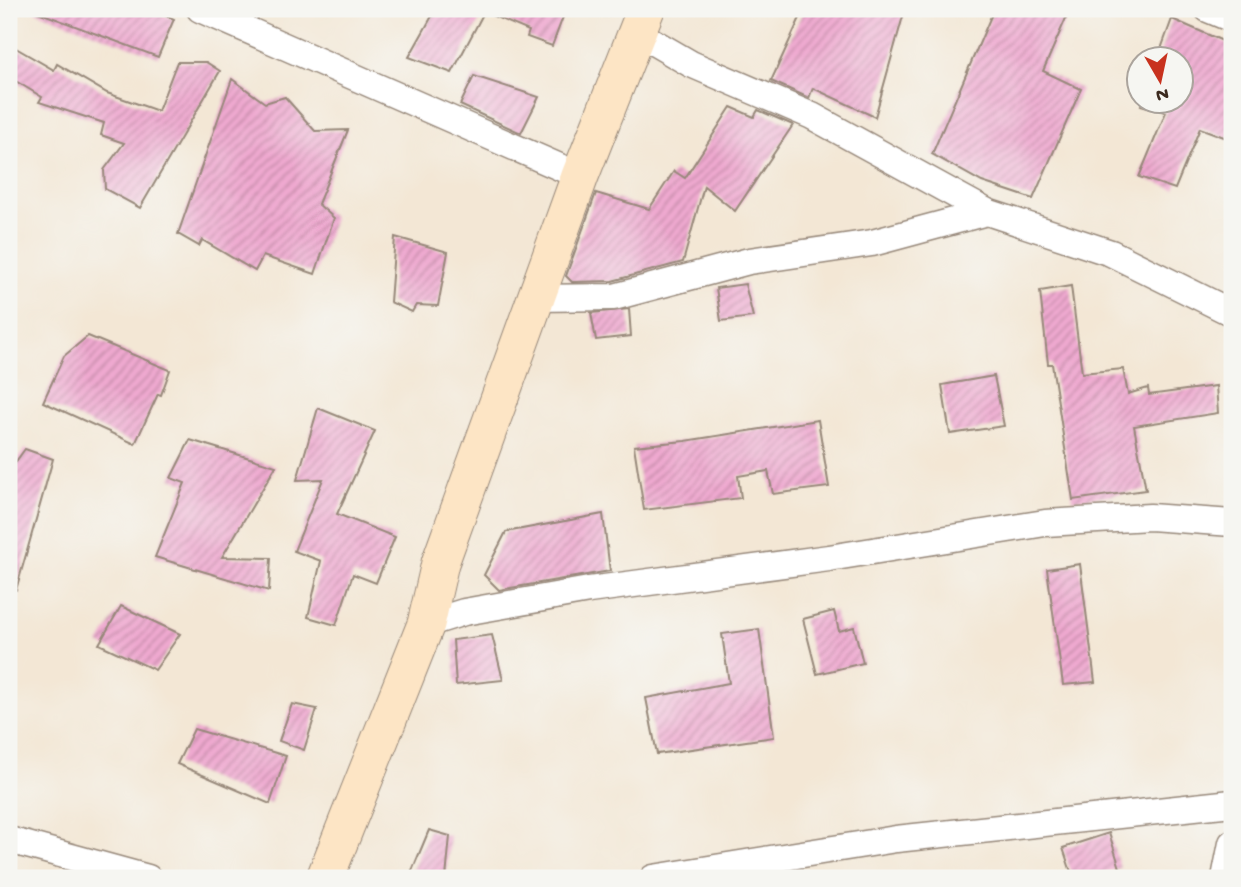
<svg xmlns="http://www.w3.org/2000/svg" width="1241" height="887" font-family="'Gochi Hand',sans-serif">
	<defs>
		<pattern id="building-hatch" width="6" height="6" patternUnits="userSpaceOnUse" patternTransform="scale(1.75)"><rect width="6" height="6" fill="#efa9d0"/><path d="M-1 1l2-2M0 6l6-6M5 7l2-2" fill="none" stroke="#c38aa8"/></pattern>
	</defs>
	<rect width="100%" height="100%" fill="#f6f6f2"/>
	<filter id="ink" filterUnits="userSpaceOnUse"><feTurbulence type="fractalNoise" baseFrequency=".0143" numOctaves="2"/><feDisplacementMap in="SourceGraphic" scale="14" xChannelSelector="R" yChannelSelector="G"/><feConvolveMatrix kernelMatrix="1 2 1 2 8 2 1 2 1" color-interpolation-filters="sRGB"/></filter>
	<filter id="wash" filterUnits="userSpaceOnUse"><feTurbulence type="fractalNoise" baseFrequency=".00686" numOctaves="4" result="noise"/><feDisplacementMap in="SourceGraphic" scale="28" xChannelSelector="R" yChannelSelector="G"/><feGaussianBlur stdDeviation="1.57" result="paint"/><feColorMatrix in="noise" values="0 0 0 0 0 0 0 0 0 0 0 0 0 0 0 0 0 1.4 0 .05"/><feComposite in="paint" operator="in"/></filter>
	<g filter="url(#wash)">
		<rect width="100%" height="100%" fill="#f3e7d5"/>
		<g id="blocks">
			<!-- building -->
			<g fill="url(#building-hatch)">
				<polygon points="36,9 150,9 174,19 158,57 35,11"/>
				<polygon points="436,9 566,9 552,46 527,37 529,31 484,12 452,73 409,57"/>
				<polygon points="804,9 905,9 875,117 813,88 809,98 771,81"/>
				<polygon points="994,9 1070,9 1043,71 1081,89 1033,199 982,182 932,154"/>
				<polygon points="1172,19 1232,45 1232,140 1200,128 1175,189 1139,177 1166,112 1141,105 1142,102 1181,102 1181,60 1157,60"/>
				<polygon points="9,44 54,70 57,64 107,93 158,111 177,62 206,62 220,71 140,208 105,189 104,170 124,143 101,135 104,123 39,102 42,97 9,77"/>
				<polygon points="474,76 539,97 521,133 460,105"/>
				<polygon points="232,79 265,103 285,97 315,131 348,130 318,204 334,218 315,274 263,256 255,271 202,240 199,246 178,234"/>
				<polygon points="731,107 754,117 758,110 793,125 735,211 704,186 683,262 612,281 572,282 566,276 596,193 649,209 674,171 685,178"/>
				<polygon points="395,237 448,252 438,306 416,305 412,312 390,302"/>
				<polygon points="745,284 753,317 721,321 716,288"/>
				<polygon points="1071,286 1082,373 1123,369 1128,394 1148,388 1149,395 1216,386 1218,413 1134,426 1146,490 1073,500 1052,364 1048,364 1040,291"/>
				<polygon points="629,309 631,336 596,340 591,313"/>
				<polygon points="88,336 170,370 161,395 158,394 135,444 43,402 64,356"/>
				<polygon points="994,376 1004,426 950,434 942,385"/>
				<polygon points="318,408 375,431 337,514 395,537 376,583 353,574 336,625 308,617 321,561 294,551 323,479 297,480"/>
				<polygon points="818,420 829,487 773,494 768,471 738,476 741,498 644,510 634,446 685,441"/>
				<polygon points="190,440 276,466 222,557 271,558 269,591 155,557 185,483 171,478"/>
				<polygon points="25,449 53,459 16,590 9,589 9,471"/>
				<polygon points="603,514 610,571 499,590 484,575 506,532"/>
				<polygon points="1080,564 1095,682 1063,685 1047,569"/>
				<polygon points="121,606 180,634 155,670 99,644"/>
				<polygon points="834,611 839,631 854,627 863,663 817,674 803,619"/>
				<polygon points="759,629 774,737 657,754 646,698 729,683 722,634"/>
				<polygon points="492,635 503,680 456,685 453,640"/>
				<polygon points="292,704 317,709 304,750 279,741"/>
				<polygon points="194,729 286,756 270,804 177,764"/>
				<polygon points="429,830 450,836 446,878 409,878"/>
				<polygon points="1109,833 1120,868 1086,878 1073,878 1063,848"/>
			</g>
		</g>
	</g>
	<g filter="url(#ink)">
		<use href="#blocks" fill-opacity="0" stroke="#97887a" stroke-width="2"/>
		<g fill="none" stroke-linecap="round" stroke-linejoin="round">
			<!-- minor casing -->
			<g stroke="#97887a" stroke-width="29">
				<g id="minor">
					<polyline points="200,9 580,176"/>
					<polyline points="1208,9 1232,19"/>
					<polyline points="636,32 691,64 812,116 987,212 1111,253 1232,313"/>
					<polyline points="535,298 614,297 749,261 872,243 987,212"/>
					<polyline points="426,624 464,612 589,590 829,558 1045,523 1150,517 1232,523"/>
					<polyline points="9,840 148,878"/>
					<polyline points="653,878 896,839 1232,803"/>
					<polyline points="1225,878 1232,843"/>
				</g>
			</g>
			<!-- secondary casing -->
			<g stroke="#97887a" stroke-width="39">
				<polyline id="secondary" points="325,878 426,624 440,563 580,176 646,9"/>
			</g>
			<!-- minor -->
			<use href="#minor" stroke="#fff" stroke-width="26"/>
			<!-- secondary -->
			<use href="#secondary" stroke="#fde5c5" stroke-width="37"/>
		</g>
	</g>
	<!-- margin -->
	<rect width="1241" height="887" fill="none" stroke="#f6f6f2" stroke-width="35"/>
	<!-- north arrow -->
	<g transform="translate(1160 80) rotate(171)"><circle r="33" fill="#f6f6f2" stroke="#aba49d" stroke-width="2"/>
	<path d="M0-5L12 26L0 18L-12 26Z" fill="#c8321e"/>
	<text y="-10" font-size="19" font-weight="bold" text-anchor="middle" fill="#3b2a1e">N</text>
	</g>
</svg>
